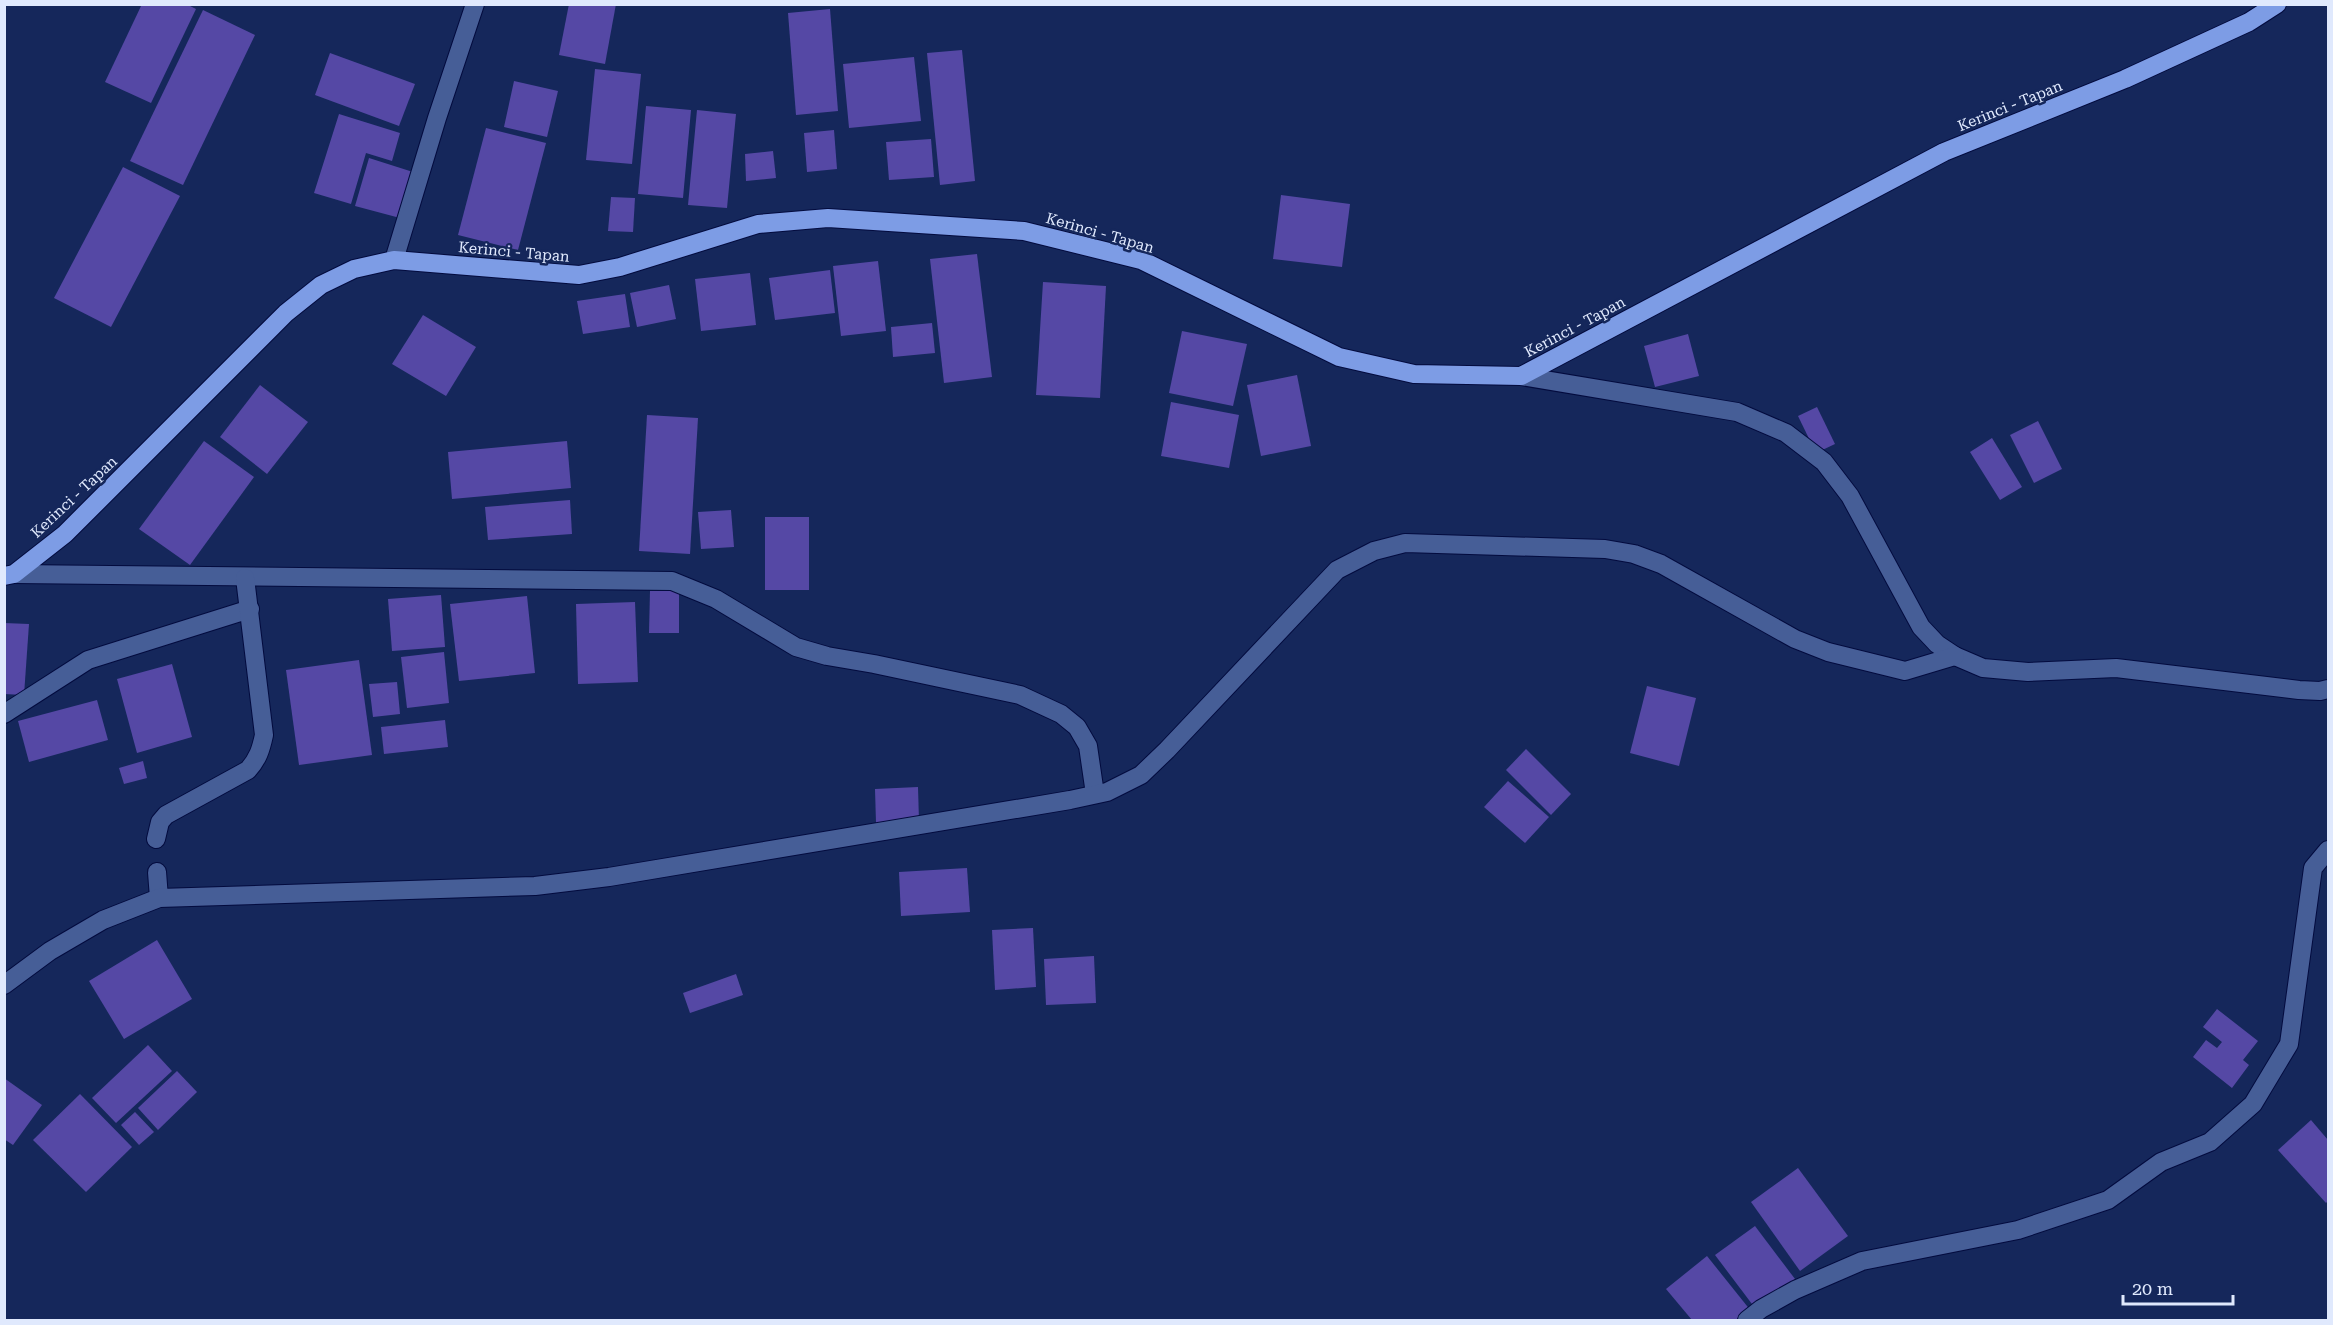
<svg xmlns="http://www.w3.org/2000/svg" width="2333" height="1325" font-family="'Roboto Serif',serif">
	<rect width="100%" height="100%" fill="#15275b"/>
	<!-- building -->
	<g fill="#5548a5">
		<polygon points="142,4 186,4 196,9 151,103 105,82"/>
		<polygon points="569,4 616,4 605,64 559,55"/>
		<polygon points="830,9 838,111 796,115 788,13"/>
		<polygon points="203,10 255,35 183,185 130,161"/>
		<polygon points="962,50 975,181 940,185 927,53"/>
		<polygon points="330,53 415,84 399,126 315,95"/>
		<polygon points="914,57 921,121 849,128 843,64"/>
		<polygon points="595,69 641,74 632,164 586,160"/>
		<polygon points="514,81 558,91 547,137 504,127"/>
		<polygon points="646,106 691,110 683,198 638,194"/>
		<polygon points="697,110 736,114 727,208 688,205"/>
		<polygon points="339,114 400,133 392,161 366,153 351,204 314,193"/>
		<polygon points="486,128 546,143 518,250 458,235"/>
		<polygon points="834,130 837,169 807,172 804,133"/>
		<polygon points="931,139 934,177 889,180 886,142"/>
		<polygon points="773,151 776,178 746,181 745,154"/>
		<polygon points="369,158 413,172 400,218 355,206"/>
		<polygon points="123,167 180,196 111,327 54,298"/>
		<polygon points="1281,195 1350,204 1342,267 1273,259"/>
		<polygon points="611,197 635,198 633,232 608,231"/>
		<polygon points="977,254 992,377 944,383 930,259"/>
		<polygon points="878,261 886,331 841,336 833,266"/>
		<polygon points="830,270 835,313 775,320 769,278"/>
		<polygon points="750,273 756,325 701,331 695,279"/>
		<polygon points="1043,282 1106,286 1100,398 1036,395"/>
		<polygon points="669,285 676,319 637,327 630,293"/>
		<polygon points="625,294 630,327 583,334 577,301"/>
		<polygon points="423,315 476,347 446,396 392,364"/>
		<polygon points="932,323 935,353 893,357 891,327"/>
		<polygon points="1182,331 1247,344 1233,406 1169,393"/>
		<polygon points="1688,334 1699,376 1655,387 1644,346"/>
		<polygon points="1297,375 1311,446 1261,456 1247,385"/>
		<polygon points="260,385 308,422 267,474 220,437"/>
		<polygon points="1171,402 1239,415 1229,468 1161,456"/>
		<polygon points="1817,407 1835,444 1816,453 1798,416"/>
		<polygon points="647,415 698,418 690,554 639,551"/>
		<polygon points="2038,421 2062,469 2034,483 2010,435"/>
		<polygon points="1992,438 2022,487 2000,500 1970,452"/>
		<polygon points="204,441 254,477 190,565 139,529"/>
		<polygon points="567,441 571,488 452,499 448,452"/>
		<polygon points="570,500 572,534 488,540 485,507"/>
		<polygon points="731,510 734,547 701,549 698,512"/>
		<rect x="765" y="517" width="44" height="73"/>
		<polygon points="650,591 679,591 679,633 649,633"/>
		<polygon points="441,595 445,647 392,651 388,599"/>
		<polygon points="527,596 535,673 459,681 450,604"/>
		<polygon points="635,602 638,682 578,684 576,604"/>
		<polygon points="4,623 29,624 24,695 4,694"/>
		<polygon points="444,652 449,703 407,708 401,657"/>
		<polygon points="359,660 372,755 299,765 286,670"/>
		<polygon points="172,664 192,737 137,753 117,679"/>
		<polygon points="397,682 400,714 373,717 369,684"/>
		<polygon points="1647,686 1696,698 1679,766 1630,753"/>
		<polygon points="97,700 108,740 29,762 18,721"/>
		<polygon points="445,720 448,747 384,754 381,727"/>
		<polygon points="1526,749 1571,794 1551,815 1506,770"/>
		<polygon points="143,761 147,778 124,784 119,768"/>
		<polygon points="1508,781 1549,817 1525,843 1484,807"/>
		<polygon points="918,787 919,821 876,823 875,789"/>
		<polygon points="967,868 970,912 901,916 899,872"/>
		<polygon points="1033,928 1036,987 995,990 992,930"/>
		<polygon points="157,940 192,999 124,1039 89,981"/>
		<polygon points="1094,956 1096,1003 1046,1005 1044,959"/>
		<polygon points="736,974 743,995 690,1013 683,993"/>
		<polygon points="2217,1009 2258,1041 2243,1060 2249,1065 2232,1088 2193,1057 2206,1040 2217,1048 2222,1042 2203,1027"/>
		<polygon points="148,1045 172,1071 116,1123 92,1098"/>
		<polygon points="177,1071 197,1092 158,1130 138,1108"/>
		<polygon points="4,1078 42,1105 13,1145 4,1139"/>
		<polygon points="80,1094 132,1147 86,1192 33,1140"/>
		<polygon points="135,1112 154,1132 139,1145 121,1125"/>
		<polygon points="2311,1120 2328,1140 2328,1201 2326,1203 2278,1150"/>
		<polygon points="1798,1168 1848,1236 1800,1271 1751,1202"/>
		<polygon points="1755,1226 1795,1279 1755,1308 1715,1255"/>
		<polygon points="1707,1256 1751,1311 1740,1320 1692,1320 1666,1289"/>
	</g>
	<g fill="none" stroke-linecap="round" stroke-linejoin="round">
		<!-- minor casing -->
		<g stroke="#030b3e" stroke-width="20">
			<g id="minor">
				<polyline points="394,260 437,118 475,4"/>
				<polyline points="1521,376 1737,412 1786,433 1824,462 1850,496 1921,627 1937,644 1955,656 1983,668 2028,672 2116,668 2299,690 2320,691 2328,689"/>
				<polyline points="14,574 672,581 716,599 796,647 827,656 874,664 1020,695 1061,714 1077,727 1088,746 1095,794"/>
				<polyline points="4,714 88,660 250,609"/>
				<path d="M156 839 160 822 166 815 248 770C258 759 261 749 264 735L245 578"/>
				<polyline points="157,872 159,898"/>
				<polyline points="4,985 50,951 103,920 159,898 535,886 609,877 1070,800 1107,792 1141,775 1167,750 1337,570 1374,551 1405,543 1605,549 1634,554 1661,564 1795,639 1828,652 1905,671 1955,656"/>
				<polyline points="1747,1320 1761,1309 1795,1290 1862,1261 2018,1230 2108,1200 2161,1162 2210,1142 2253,1104 2289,1044 2313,868 2328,850"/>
			</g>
		</g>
		<!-- highway casing -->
		<g stroke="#030b3e" stroke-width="20">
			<polyline id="highway" points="4,576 14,574 65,534 286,313 321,285 354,269 394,260 579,275 620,267 758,224 828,218 1024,231 1141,260 1339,357 1414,374 1521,376 1944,152 2125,79 2249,22 2277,4"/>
		</g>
		<!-- minor -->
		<use href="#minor" stroke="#465e97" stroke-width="18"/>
		<!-- highway -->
		<use href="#highway" stroke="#7d9ce5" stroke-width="18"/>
	</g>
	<g text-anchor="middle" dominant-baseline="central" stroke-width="5" stroke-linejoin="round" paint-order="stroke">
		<!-- street labels -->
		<g font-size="15" fill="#e0e9fd" stroke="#15275b">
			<text transform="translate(2010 106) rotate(-22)">Kerinci - Tapan</text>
			<text transform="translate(1100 233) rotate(16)">Kerinci - Tapan</text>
			<text transform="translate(514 252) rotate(5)">Kerinci - Tapan</text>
			<text transform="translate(1575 327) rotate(-28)">Kerinci - Tapan</text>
			<text transform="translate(74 497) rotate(-43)">Kerinci - Tapan</text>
		</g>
	</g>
	<!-- border -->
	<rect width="2333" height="1325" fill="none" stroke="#e0e9fd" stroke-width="12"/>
	<!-- scale -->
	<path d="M2123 1295v9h110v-9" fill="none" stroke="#e0e9fd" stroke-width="3"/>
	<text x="2132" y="1295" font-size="18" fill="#e0e9fd" stroke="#15275b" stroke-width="4.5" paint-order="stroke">20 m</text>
</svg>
